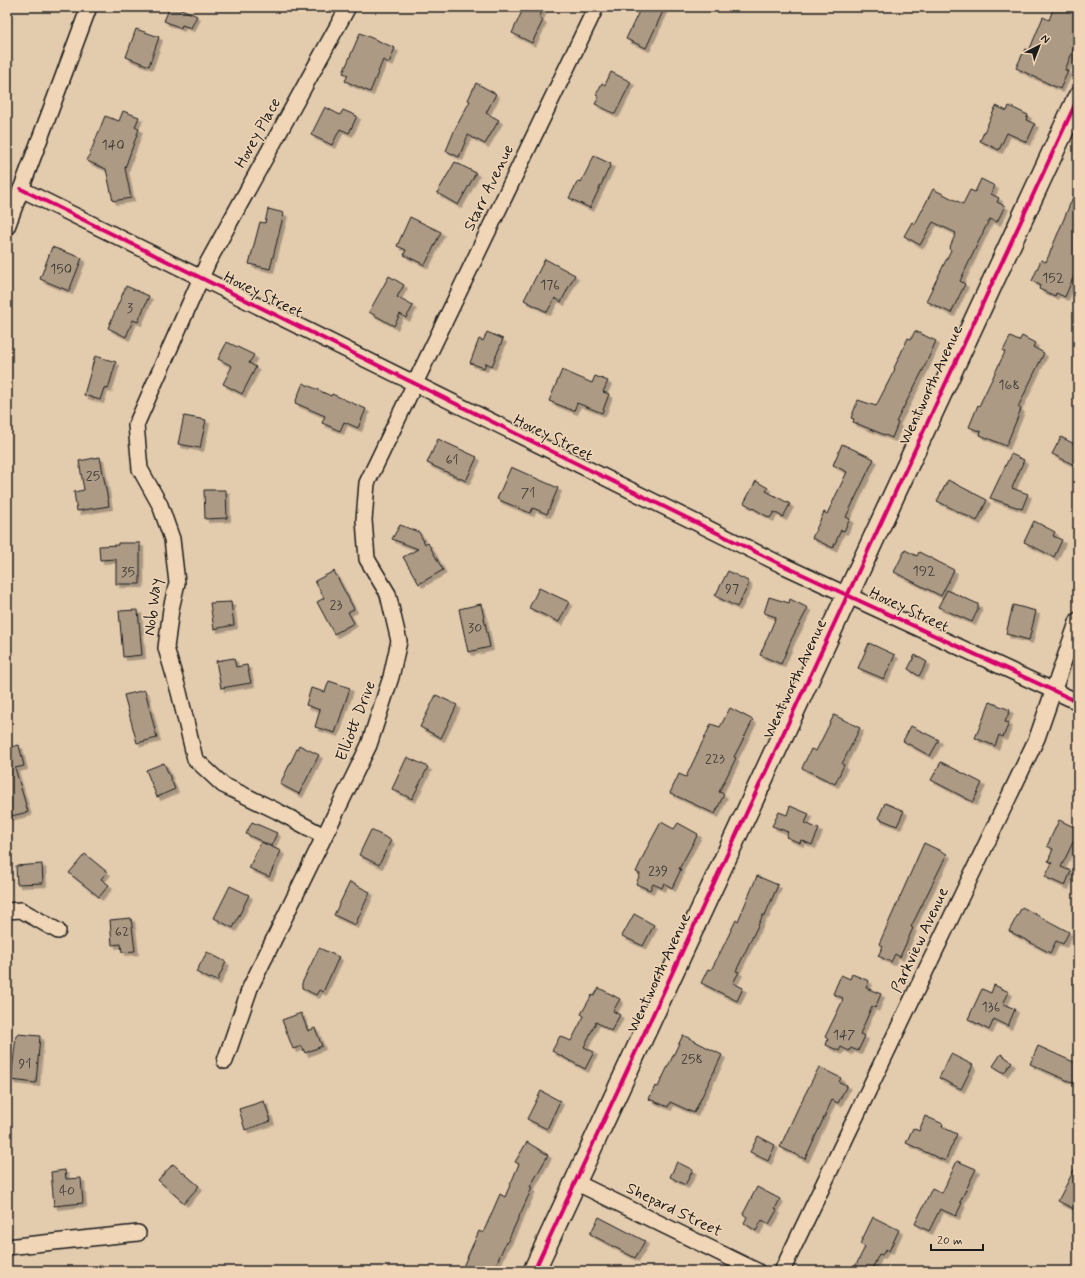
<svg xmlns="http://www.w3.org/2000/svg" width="1085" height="1278" font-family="Mynerve,sans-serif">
	<defs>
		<filter id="shadow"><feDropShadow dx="3.5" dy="3.5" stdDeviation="0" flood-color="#0004"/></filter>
	</defs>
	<rect width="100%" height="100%" fill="#e3cbae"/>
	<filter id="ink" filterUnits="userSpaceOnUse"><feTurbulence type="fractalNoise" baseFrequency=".025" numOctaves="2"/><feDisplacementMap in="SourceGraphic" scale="8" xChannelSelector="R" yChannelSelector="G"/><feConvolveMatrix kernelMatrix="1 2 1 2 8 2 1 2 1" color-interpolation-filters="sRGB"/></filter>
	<g filter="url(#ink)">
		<!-- building -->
		<g fill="#ac9a85" stroke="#1c1c1c" filter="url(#shadow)">
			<polygon points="170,7 177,7 197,16 191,28 182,25 181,28 164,21"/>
			<polygon points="524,7 544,7 539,18 543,20 532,43 512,33"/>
			<polygon points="641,7 665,7 646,48 626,39"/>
			<polygon points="1054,7 1078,7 1078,38 1065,70 1068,71 1060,89 1016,68 1025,49 1029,51 1043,17 1049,20"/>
			<polygon points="136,29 159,37 149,66 126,57"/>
			<polygon points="360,33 395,48 389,63 383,60 370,92 345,81 348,75 343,73"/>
			<polygon points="611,72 631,82 615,114 595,104 599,97 596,95 602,83 605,85"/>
			<polygon points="476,83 496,94 486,113 499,120 485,144 468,135 459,157 446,151 455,129 470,101 468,100"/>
			<polygon points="996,106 1007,111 1009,106 1028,115 1026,120 1035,124 1027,142 1007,133 999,150 980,141"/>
			<polygon points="325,107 340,115 343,110 357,116 349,133 340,129 332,145 311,135"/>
			<polygon points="123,111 139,117 135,127 139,129 125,168 131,198 113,201 106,169 87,161 105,116 119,121"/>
			<polygon points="594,156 611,164 590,208 569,198 578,181 581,182"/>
			<polygon points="455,162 476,173 458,205 437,193"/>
			<polygon points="981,179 995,186 991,194 999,198 997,202 1005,206 997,222 990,219 988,222 960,281 965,284 951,313 926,301 951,250 949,249 956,233 933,222 920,245 904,236 912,222 915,224 933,189 963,204 970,190 975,192"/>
			<polygon points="1078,185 1078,266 1065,297 1056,293 1055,296 1039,289 1040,285 1032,281 1041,260 1046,262"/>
			<polygon points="268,209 284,213 270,269 249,264 260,222 265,223"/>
			<polygon points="410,217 441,232 425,265 404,255 406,250 397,246"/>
			<polygon points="52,247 82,258 69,291 40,279"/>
			<polygon points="545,259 575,275 561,302 555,298 547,312 524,300"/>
			<polygon points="389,276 404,285 397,297 413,306 406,318 400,314 394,326 369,312"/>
			<polygon points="126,286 149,296 138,322 133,320 126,337 108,328"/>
			<polygon points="915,331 936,341 923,370 896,422 898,423 892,438 853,422 854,419 851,418 858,400 876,406 895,369 894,368 908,338 911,339"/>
			<polygon points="487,332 503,339 492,366 486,363 484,368 470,363 479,339 483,341"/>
			<polygon points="1022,336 1035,343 1033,347 1044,353 1018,407 1021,409 1006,446 980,435 981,432 969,427 978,405 979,406 1005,352 1003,351 1010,337 1019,341"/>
			<polygon points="227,342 254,355 249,363 256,367 242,394 223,384 232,366 218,359"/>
			<polygon points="95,356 116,362 108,389 104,388 100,400 84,395"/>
			<polygon points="562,370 592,383 595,376 608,381 603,392 609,394 602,413 577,403 574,411 549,401"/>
			<polygon points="303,383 331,396 332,394 366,409 358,428 344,422 340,431 322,423 325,416 295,403"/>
			<polygon points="184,416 206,420 200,448 178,444"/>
			<polygon points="1061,437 1078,446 1078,467 1052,454"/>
			<polygon points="438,439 477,457 466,481 427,463"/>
			<polygon points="842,444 874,459 846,517 850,519 844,531 841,530 833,548 812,538 824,512 827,514 847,472 833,465"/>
			<polygon points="1011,454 1024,460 1012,488 1028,494 1022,509 990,498"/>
			<polygon points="100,457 109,506 77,511 74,492 84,490 79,461"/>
			<polygon points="511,467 558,488 547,514 533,508 530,513 497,499"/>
			<polygon points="948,480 987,500 977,521 937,501"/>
			<polygon points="756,481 768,488 766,491 790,504 783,517 774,512 770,518 744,503"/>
			<polygon points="204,490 226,490 227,518 205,519"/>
			<polygon points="1034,521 1055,532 1053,536 1062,540 1054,557 1024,542"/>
			<polygon points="400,525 419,532 425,544 428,543 443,570 419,584 403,557 418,549 392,539"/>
			<polygon points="118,543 140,543 140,584 116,584 116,559 100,560 99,546 118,545"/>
			<polygon points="905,550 917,556 919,552 954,570 941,596 894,572"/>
			<polygon points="334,571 354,609 348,612 354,623 334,634 317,602 324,598 315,581"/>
			<polygon points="728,571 748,581 748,586 737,607 715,596"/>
			<polygon points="539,588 569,602 559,622 529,608"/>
			<polygon points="947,590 978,604 978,609 972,622 938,607"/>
			<polygon points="769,597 789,603 790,599 808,608 792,638 781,664 760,655 776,617 764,613"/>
			<polygon points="231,602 234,625 214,629 210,603"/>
			<polygon points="481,604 490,647 468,652 459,609"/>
			<polygon points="1013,605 1036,611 1029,640 1006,634"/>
			<polygon points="138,610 142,655 123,657 119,611"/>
			<polygon points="869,643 895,655 884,679 858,668"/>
			<polygon points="915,655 927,662 919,676 908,669"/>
			<polygon points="234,658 236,667 247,665 251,683 221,688 216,661"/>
			<polygon points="329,681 350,688 335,733 315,727 320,710 306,705 311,688 325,692"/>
			<polygon points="145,690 157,738 137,743 124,695"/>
			<polygon points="436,695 457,705 441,738 420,727"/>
			<polygon points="990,702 1010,710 1005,722 1009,723 1003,737 999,735 995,746 975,738"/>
			<polygon points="730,708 753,720 734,757 736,758 719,792 724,794 715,814 670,793 679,774 686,777 711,724 720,727"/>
			<polygon points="834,715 860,728 842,764 844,765 835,784 802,768 811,749 816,751"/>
			<polygon points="911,726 939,740 930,756 903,741"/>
			<polygon points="19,745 24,766 15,768 28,812 7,817 7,748"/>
			<polygon points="299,745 319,755 299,794 280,784"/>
			<polygon points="407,757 428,767 412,799 392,789"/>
			<polygon points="941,762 982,783 973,802 931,780"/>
			<polygon points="164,763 175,789 157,797 146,770"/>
			<polygon points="885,803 904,811 897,826 878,818"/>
			<polygon points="790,806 809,814 805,823 819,829 812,845 801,840 800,843 786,837 788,832 772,826 779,812 787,815"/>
			<polygon points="1059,820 1078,829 1078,832 1061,867 1071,871 1065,886 1045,877 1052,863 1048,861 1053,849 1047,846"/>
			<polygon points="252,822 277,833 271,846 246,834"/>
			<polygon points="661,822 674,829 678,823 698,834 679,869 681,869 672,888 664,883 662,888 653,884 650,890 636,884 640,874 636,872 647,848"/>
			<polygon points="371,830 391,840 379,865 359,855"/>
			<polygon points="261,842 281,851 269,877 249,868"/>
			<polygon points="924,843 947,854 911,927 913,928 900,957 895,954 891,962 878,956 883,946 879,944"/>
			<polygon points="85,854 107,872 101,879 109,885 99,897 69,873"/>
			<polygon points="42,864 43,883 17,884 16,866"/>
			<polygon points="757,876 778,885 765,915 763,915 736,971 739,972 733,983 743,988 737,1001 701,983 708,969 711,970 721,951 736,920 738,921"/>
			<polygon points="350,882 370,892 355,925 334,915"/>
			<polygon points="230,886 249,895 233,928 214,918"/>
			<polygon points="1022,907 1069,932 1063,944 1056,941 1050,953 1009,931"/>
			<polygon points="634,914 654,925 643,946 622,936"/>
			<polygon points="131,918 135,951 122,952 121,944 112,945 110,920"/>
			<polygon points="319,948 339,957 323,992 319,990 316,995 302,988 302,983"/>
			<polygon points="207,952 226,962 217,981 211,978 210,979 196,972"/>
			<polygon points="852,974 869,981 866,988 881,994 875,1008 872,1006 860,1034 865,1036 858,1051 851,1048 849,1051 841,1047 839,1051 826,1045 828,1039 825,1037 842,1002 843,998 833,994 841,975 850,979"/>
			<polygon points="994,985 1009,992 1003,1004 1015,1009 1008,1026 994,1019 989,1030 968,1019 982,989 991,993"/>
			<polygon points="599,988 620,999 613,1011 620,1015 611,1031 596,1022 584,1047 594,1052 585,1069 552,1051 560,1036 571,1041 584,1016 581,1014 592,995 594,996"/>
			<polygon points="301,1013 308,1031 315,1028 322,1046 305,1053 302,1046 293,1049 282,1020"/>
			<polygon points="18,1034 40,1036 36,1083 11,1080 16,1036 18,1036"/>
			<polygon points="683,1035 722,1055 694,1113 670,1102 668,1107 649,1099 655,1086 658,1087"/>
			<polygon points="1038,1046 1078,1064 1078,1085 1030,1064"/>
			<polygon points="951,1054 973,1065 961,1089 939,1078"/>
			<polygon points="1001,1054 1012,1062 1004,1073 993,1066"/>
			<polygon points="819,1067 841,1078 839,1082 847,1085 838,1103 832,1100 805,1159 780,1147 798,1108"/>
			<polygon points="541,1091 560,1101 547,1129 527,1119"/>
			<polygon points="264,1101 271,1121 245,1130 239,1109"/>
			<polygon points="925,1116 943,1124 942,1127 957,1134 945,1161 906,1143 913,1128 919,1131"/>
			<polygon points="758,1136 775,1145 768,1161 750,1152"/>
			<polygon points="527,1142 548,1155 530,1187 532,1188 507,1243 506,1242 493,1271 461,1271 479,1231 483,1233 500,1194 505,1197 519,1164 515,1162"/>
			<polygon points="957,1161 976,1169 960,1202 962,1203 956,1216 940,1209 929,1231 915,1224 932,1188 942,1193"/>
			<polygon points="677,1162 693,1170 685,1185 670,1177"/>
			<polygon points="1078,1162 1078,1211 1058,1201"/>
			<polygon points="173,1164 199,1186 184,1203 158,1180"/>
			<polygon points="65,1170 66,1179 81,1178 83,1203 54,1206 51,1172"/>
			<polygon points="757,1187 780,1199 775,1209 777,1210 769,1224 762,1220 756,1231 744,1223 747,1217 743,1214"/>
			<polygon points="599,1217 645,1241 635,1258 590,1234"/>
			<polygon points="873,1217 899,1230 889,1251 886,1249 882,1255 879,1254 871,1271 853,1271 865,1247 860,1244"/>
		</g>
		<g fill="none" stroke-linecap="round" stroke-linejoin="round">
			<!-- street casing -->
			<g stroke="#1c1c1c" stroke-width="18">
				<g id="street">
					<polyline points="21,189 780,564 1078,702"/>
					<polyline points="7,227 89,7"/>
					<polyline points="324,836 277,811 223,785 195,759 179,692 166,648 171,609 177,583 172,539 160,505 140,469 136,425 208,262 348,7"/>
					<polyline points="7,911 21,910 58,931"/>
					<polyline points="225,1061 250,988 369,745 391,677 399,641 388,594 367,559 364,520 367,483 596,7"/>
					<polyline points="575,1182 757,1271"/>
					<polyline points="7,1247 138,1233"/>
					<polyline points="782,1271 1037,738 1078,620"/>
				</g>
			</g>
			<!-- secondary casing -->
			<g stroke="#1c1c1c" stroke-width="24">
				<polyline id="secondary" points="534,1271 1078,98"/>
			</g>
			<!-- street -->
			<use href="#street" stroke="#f0d6b7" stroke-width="15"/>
			<!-- secondary -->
			<use href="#secondary" stroke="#f0d6b7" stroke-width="21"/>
			<!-- cycleway casing -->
			<g stroke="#f0d6b7" stroke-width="6">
				<g id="cycleway">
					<polyline points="21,189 780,564 1078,702"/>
					<polyline points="534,1271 1078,98"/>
				</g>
			</g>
			<!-- cycleway -->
			<use href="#cycleway" stroke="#d6006c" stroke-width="4"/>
		</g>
	</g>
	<g text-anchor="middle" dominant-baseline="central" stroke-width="3" stroke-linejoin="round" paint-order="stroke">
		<!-- number labels -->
		<g font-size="14" fill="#403c36">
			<text x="113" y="145">140</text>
			<text x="61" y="269">150</text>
			<text x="1053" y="278">152</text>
			<text x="550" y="285">176</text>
			<text x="130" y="308">3</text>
			<text x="1009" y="385">168</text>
			<text x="452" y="460">61</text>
			<text x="93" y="476">25</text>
			<text x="528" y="493">71</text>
			<text x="924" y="571">192</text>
			<text x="128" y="572">35</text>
			<text x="732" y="589">97</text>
			<text x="336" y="605">23</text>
			<text x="475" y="628">30</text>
			<text x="715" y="759">223</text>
			<text x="658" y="871">239</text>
			<text x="122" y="932">62</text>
			<text x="991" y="1007">136</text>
			<text x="844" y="1035">147</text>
			<text x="692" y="1059">258</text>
			<text x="25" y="1064">91</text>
			<text x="67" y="1191">40</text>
		</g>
		<!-- street labels -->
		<g font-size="16" fill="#1c1c1c" stroke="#f0d6b7">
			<text transform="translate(258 133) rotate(-61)">Hovey Place</text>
			<text transform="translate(489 188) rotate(-64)">Starr Avenue</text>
			<text transform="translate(263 295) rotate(26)">Hovey Street</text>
			<text transform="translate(931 385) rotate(-65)">Wentworth Avenue</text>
			<text transform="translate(553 438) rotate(26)">Hovey Street</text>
			<text transform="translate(153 607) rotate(-83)">Nob Way</text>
			<text transform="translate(909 610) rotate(25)">Hovey Street</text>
			<text transform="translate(795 679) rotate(-65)">Wentworth Avenue</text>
			<text transform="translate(356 721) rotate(-69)">Elliott Drive</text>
			<text transform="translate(920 940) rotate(-65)">Parkview Avenue</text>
			<text transform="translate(659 973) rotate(-65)">Wentworth Avenue</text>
			<text transform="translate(674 1210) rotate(26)">Shepard Street</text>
		</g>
	</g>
	<!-- margin -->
	<rect width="1085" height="1278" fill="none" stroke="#f0d6b7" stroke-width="24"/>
	<rect x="12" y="12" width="1061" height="1254" fill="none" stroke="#1c1c1c" stroke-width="1.5" filter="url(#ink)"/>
	<!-- north arrow -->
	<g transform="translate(1039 46) rotate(42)" stroke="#f0d6b7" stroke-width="3" paint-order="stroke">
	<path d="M0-3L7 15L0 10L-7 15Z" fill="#1c1c1c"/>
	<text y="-6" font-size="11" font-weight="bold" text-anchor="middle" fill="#1c1c1c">N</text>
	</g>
	<!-- scale -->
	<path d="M931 1244v6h52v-6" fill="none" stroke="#1c1c1c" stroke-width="2"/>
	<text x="937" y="1244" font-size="12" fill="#1c1c1c" stroke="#f0d6b7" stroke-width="3" paint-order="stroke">20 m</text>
</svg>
